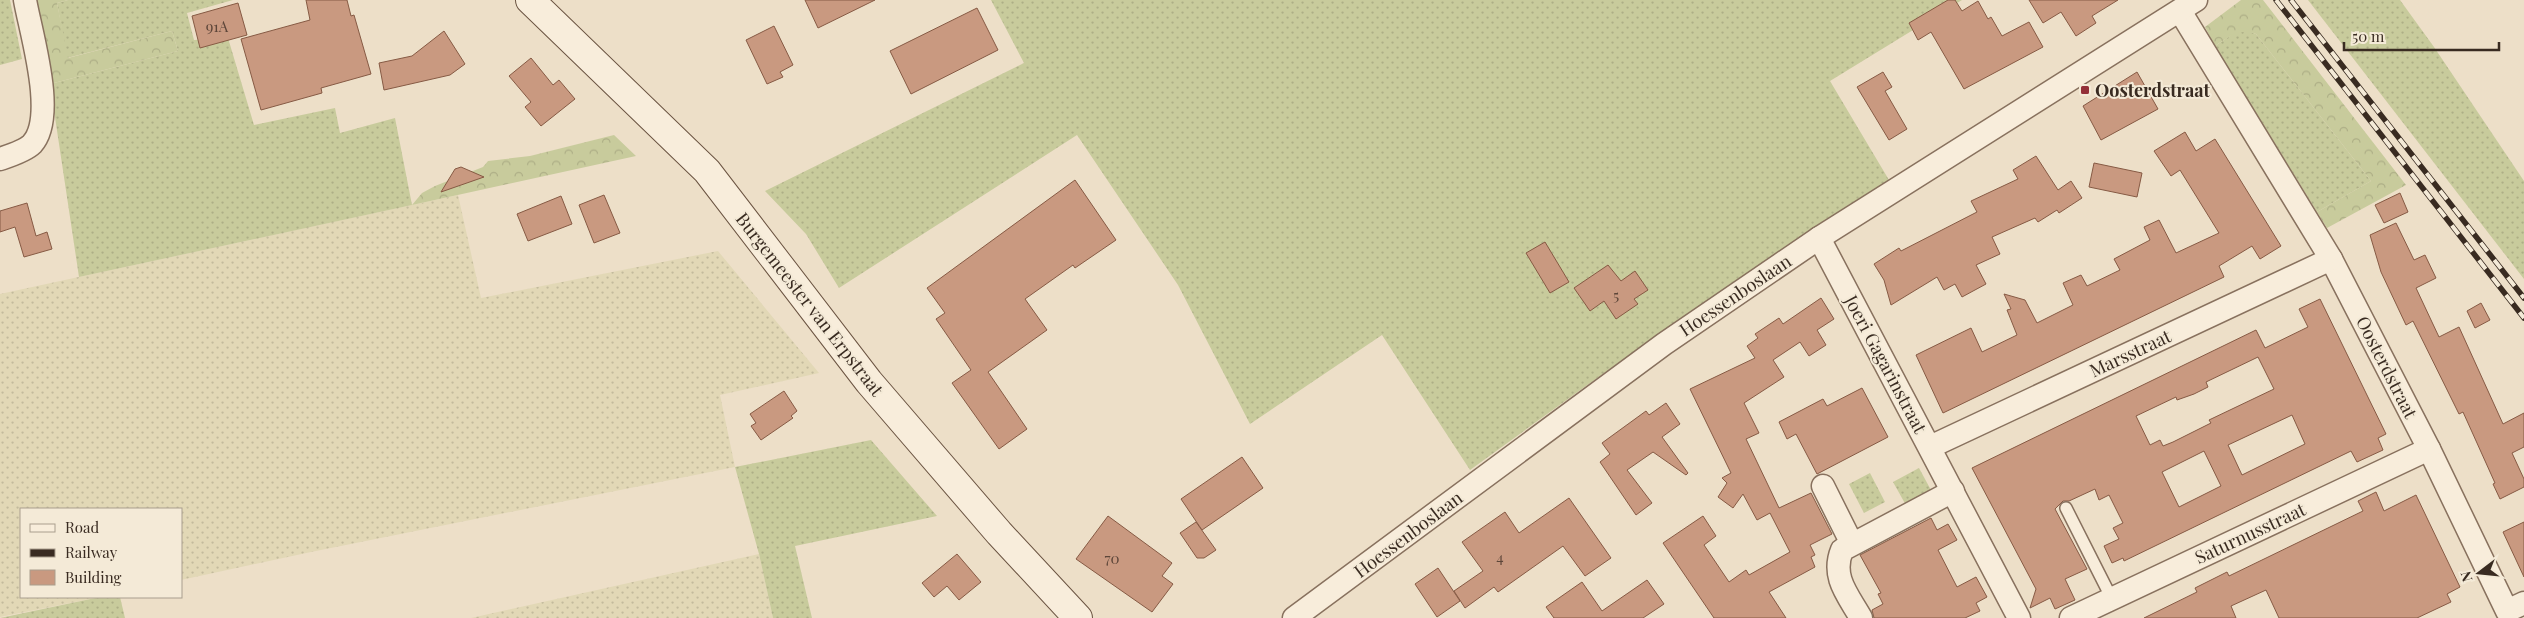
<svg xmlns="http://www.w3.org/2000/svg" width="2524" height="618" font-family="'Playfair Display',serif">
	<defs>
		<pattern id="farmland-dots" width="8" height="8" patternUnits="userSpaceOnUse" patternTransform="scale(1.25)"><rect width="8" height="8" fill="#e2d8b6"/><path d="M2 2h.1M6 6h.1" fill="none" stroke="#c3ba9c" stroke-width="1.8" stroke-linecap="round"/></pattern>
		<pattern id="grass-dots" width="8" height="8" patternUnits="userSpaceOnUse" patternTransform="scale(1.25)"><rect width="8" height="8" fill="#c8cb9c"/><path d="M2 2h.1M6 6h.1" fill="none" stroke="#adae86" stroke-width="1.8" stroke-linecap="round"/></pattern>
		<pattern id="forest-crowns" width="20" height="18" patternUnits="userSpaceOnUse" patternTransform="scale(1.25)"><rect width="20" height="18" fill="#c8cb9c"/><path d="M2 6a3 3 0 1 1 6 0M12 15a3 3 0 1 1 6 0" fill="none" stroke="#adae86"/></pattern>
	</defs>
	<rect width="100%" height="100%" fill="#eddfc8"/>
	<!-- farmland -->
	<g fill="url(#farmland-dots)">
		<polygon points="458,195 481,298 718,251 819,373 720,395 735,467 311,552 181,580 181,509 21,509 21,597 100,597 0,617 0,294"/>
		<polygon points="759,554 773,618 471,618"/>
	</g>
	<!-- grass -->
	<g fill="url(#grass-dots)">
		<polygon points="0,0 10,0 22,59 0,65"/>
		<polygon points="68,0 233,0 187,13 194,40 228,38 254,125 335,108 340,133 395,118 412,205 79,277 50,84 178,51 172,31 67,58 57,3"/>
		<path d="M991 0H1962L1830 81 1889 180C1745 270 1608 370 1470 470L1382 335 1250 424 1178 285 1077 135 839 288 806 234 765 191 1024 63Z"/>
		<polygon points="2308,0 2400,0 2434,47 2524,181 2524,279"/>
		<polygon points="2237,31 2248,31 2256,34 2371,181 2317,212 2215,46"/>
		<polygon points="871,440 937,516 795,546 812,618 773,618 759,554 735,467"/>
		<polygon points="1919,468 1932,492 1907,507 1893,482"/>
		<polygon points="1870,473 1885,502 1864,513 1849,484"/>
		<polygon points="100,597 120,597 125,618 0,618"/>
	</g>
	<!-- forest -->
	<g fill="url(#forest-crowns)">
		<polygon points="35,0 68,0 57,3 68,58 172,31 178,51 50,84"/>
		<path d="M2241 0H2263L2406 185 2327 228 2317 212 2371 181 2256 34C2239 28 2229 37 2215 46L2205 27Z"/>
		<polygon points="614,135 636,156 412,205 422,193 435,186 483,167 488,161 530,156"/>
	</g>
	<!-- building -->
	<g fill="#c99980" stroke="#865a44" fill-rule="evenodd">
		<polygon points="306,0 347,0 351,16 354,15 371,74 321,88 322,93 261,110 241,39 310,20"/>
		<polygon points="805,0 875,0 818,28"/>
		<polygon points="1948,0 1955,0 1962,11 1978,1 1988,19 1991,17 2002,36 2029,22 2043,47 1964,89 1931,32 1918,40 1909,23"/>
		<polygon points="2029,0 2118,0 2092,16 2096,23 2076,36 2061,12 2043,23"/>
		<polygon points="238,3 247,35 200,48 192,16"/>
		<polygon points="977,8 998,50 911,94 890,51"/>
		<polygon points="774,26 793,65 780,72 783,77 767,84 746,40"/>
		<polygon points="444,31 465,64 450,75 384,90 379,63 412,56"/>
		<polygon points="531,58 553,85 559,80 575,99 541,126 525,107 531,102 509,76"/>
		<polygon points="1883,72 1892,87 1885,91 1907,129 1889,140 1857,87"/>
		<polygon points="2137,72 2158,109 2101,140 2083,106"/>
		<polygon points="2185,132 2196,151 2215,139 2281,246 2260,259 2252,246 2219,266 2224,277 1943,413 1916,355 1971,328 1982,352 2017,335 2007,310 2011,309 2004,294 2025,300 2037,323 2073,305 2063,283 2081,275 2087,286 2120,270 2114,259 2150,240 2144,227 2159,220 2176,253 2219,233 2180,170 2171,176 2154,151"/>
		<polygon points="2036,156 2058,190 2071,181 2082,198 2059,213 2057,210 2038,222 2035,218 1992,237 2000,254 1976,265 1986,284 1962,297 1955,284 1944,290 1937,277 1891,305 1884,280 1874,264 1899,248 1901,251 1977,212 1971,201 2018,179 2013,170"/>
		<polygon points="2094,163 2142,173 2137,197 2089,187"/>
		<polygon points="461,167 484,177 441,192 455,169"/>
		<polygon points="1075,180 1116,240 1075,268 1073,265 1025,299 1047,330 988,372 1027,429 999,449 952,383 971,370 936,319 945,313 927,288"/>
		<polygon points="2400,193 2408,212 2384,223 2375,205"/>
		<polygon points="604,195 620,233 594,243 579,205"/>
		<polygon points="561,196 572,224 528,241 517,214"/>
		<polygon points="27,203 36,236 47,232 52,249 24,257 15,227 0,232 0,211"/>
		<polygon points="2396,223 2414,260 2425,255 2436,278 2416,288 2439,337 2459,327 2503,424 2524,413 2524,447 2512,453 2524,479 2524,487 2500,499 2493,484 2495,483 2463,412 2459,414 2413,321 2406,325 2381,272 2370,235"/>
		<polygon points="1545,242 1569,282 1550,293 1526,253"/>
		<polygon points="1608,265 1621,281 1635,271 1648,290 1634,299 1638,304 1616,319 1604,301 1590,311 1574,288"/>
		<polygon points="1821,298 1834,319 1817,330 1826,345 1809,356 1800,342 1773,360 1784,377 1744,403 1759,433 1746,439 1779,508 1811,493 1832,534 1810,545 1815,555 1811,557 1815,567 1769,592 1786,618 1714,618 1663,543 1703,516 1716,536 1704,545 1729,582 1746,570 1749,575 1790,552 1770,513 1757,520 1743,494 1733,508 1718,497 1727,483 1722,478 1731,473 1690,389 1755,358 1747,346 1758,338 1755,334 1779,318 1783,324"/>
		<path d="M2320 299 2386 434 2378 438 2383 450 2357 462 2351 451 2124 561 2123 558 2112 563 2104 546 2119 539 2113 528 2123 523 2109 495 2099 500 2095 489 2069 501H2063L2055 509 2087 569 2065 579 2075 600 2055 609 2050 598 2030 608 2036 589 1972 468 2256 330 2265 348 2308 327 2299 309ZM2258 357 2274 389 2209 420 2211 423 2173 442 2163 446 2160 440 2150 445 2136 416 2176 397 2177 400 2194 394 2208 387 2206 382ZM2292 415 2305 444 2242 475 2228 445ZM2204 451 2221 486 2179 507 2162 472Z"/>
		<polygon points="2481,303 2490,320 2475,328 2467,311"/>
		<polygon points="1862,388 1888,437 1817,474 1796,434 1787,439 1779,422 1823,399 1827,406"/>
		<polygon points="784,391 797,411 791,416 793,418 761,440 751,426 756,423 750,414"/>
		<polygon points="1666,403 1680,424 1662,437 1688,473 1686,475 1653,452 1627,470 1652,503 1636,515 1600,462 1610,454 1602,443 1646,411 1649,415"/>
		<polygon points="1242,457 1263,488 1202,530 1181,499"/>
		<polygon points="2376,492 2384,511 2416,495 2460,587 2447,594 2451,602 2417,618 2279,618 2266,590 2231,606 2236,618 2144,618 2197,592 2195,588 2227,572 2229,576 2363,511 2358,501"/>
		<polygon points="1569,498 1611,558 1585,576 1563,546 1498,592 1494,587 1465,608 1454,591 1483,571 1462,542 1505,512 1519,533"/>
		<polygon points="1108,516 1172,563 1162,576 1173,584 1152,612 1076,559"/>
		<polygon points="1931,518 1937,530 1948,524 1957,540 1938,550 1957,587 1976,577 1987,597 1976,603 1980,611 1965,618 1874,618 1872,610 1883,604 1878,594 1881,593 1860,555"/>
		<polygon points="1196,522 1216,550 1204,558 1197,558 1180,533"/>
		<polygon points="2524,522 2524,577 2503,532"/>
		<polygon points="957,554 981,582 959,600 947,586 934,597 922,583"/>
		<polygon points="1438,568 1460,601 1437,617 1415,584"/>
		<polygon points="1647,580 1664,604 1643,618 1554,618 1546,607 1582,582 1602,611"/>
	</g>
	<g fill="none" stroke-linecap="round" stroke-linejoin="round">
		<!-- lane casing -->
		<g stroke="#88715e" stroke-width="14">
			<polyline id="lane" points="2066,508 2112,599"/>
		</g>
		<!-- street casing -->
		<g stroke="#88715e" stroke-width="25">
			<g id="street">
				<polyline points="2180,11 2331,259 2429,449 2507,611 2524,603"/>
				<path d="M0 159C9 156 25 151 32 144 57 117 31 34 25 0"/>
				<polyline points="1819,238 2019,618"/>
				<polyline points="1930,447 2331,259"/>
				<polyline points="1823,486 1852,544"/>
				<polyline points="1294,618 1664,344 1819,238 2196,0"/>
				<path d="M1861 618C1848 595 1831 577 1842 550L1953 491"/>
				<polyline points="2071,618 2429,449"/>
			</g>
		</g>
		<!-- secondary casing -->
		<g stroke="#6a5341" stroke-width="30">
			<polyline id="secondary" points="530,0 707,171 869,382 999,533 1078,618"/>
		</g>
		<!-- lane -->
		<use href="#lane" stroke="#f8eddb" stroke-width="11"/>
		<!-- street -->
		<use href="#street" stroke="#f8eddb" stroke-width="22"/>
		<!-- secondary -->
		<use href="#secondary" stroke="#f8eddb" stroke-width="28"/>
		<!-- rail casing -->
		<g stroke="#392b21" stroke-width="5.5">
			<g id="rail">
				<polyline points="2276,0 2524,318"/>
				<polyline points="2291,0 2524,298"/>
			</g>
		</g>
		<!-- rail -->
		<use href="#rail" stroke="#f4ead7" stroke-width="4" stroke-dasharray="11" stroke-linecap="butt"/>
	</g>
	<!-- markers -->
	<rect fill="#943038" stroke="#f4ead7" stroke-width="2" x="2080" y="85" width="10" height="10" rx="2.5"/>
	<g text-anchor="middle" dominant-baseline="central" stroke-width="4" stroke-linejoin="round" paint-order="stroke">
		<!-- number labels -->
		<g font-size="15" fill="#5d4639">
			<text x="217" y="26">91A</text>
			<text x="1616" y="295">5</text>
			<text x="1500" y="557">4</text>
			<text x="1112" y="558">70</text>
		</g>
		<!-- poi labels -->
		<g font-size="18" font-weight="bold" fill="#392b21" stroke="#f4ead7" text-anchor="start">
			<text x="2095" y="90">Oosterdstraat</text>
		</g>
		<!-- street labels -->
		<g font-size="18" fill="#392b21" stroke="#f4ead7">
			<text transform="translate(1735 295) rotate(-34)">Hoessenboslaan</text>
			<text transform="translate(810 304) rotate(52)">Burgemeester van Erpstraat</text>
			<text transform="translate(2130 353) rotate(-25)">Marsstraat</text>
			<text transform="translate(1886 364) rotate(62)">Joeri Gagarinstraat</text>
			<text transform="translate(2387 367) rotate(63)">Oosterdstraat</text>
			<text transform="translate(2250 533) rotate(-25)">Saturnusstraat</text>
			<text transform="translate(1408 534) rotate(-37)">Hoessenboslaan</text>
		</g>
	</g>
	<!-- legend -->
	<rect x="20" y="508" width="162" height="90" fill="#f4ead7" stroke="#a99e8e"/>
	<rect x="30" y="524" width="25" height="8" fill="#f8eddb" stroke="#a99e8e"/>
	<text x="65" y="533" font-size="15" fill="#392b21">Road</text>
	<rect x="30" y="549" width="25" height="8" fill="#392b21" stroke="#a99e8e"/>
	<text x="65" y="558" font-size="15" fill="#392b21">Railway</text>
	<rect x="30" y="570" width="25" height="15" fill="#c99980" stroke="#a99e8e"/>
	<text x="65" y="583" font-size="15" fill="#392b21">Building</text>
	<!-- north arrow -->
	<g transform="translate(2479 573) rotate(254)" stroke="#f4ead7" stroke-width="4" paint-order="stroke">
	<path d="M0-4L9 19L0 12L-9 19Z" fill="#392b21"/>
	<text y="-8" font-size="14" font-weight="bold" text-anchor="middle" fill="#392b21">N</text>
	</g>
	<!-- scale -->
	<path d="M2344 42v8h155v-8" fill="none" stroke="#392b21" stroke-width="2.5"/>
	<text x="2352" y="42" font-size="15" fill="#392b21" stroke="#f4ead7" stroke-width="4" paint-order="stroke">50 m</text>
</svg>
